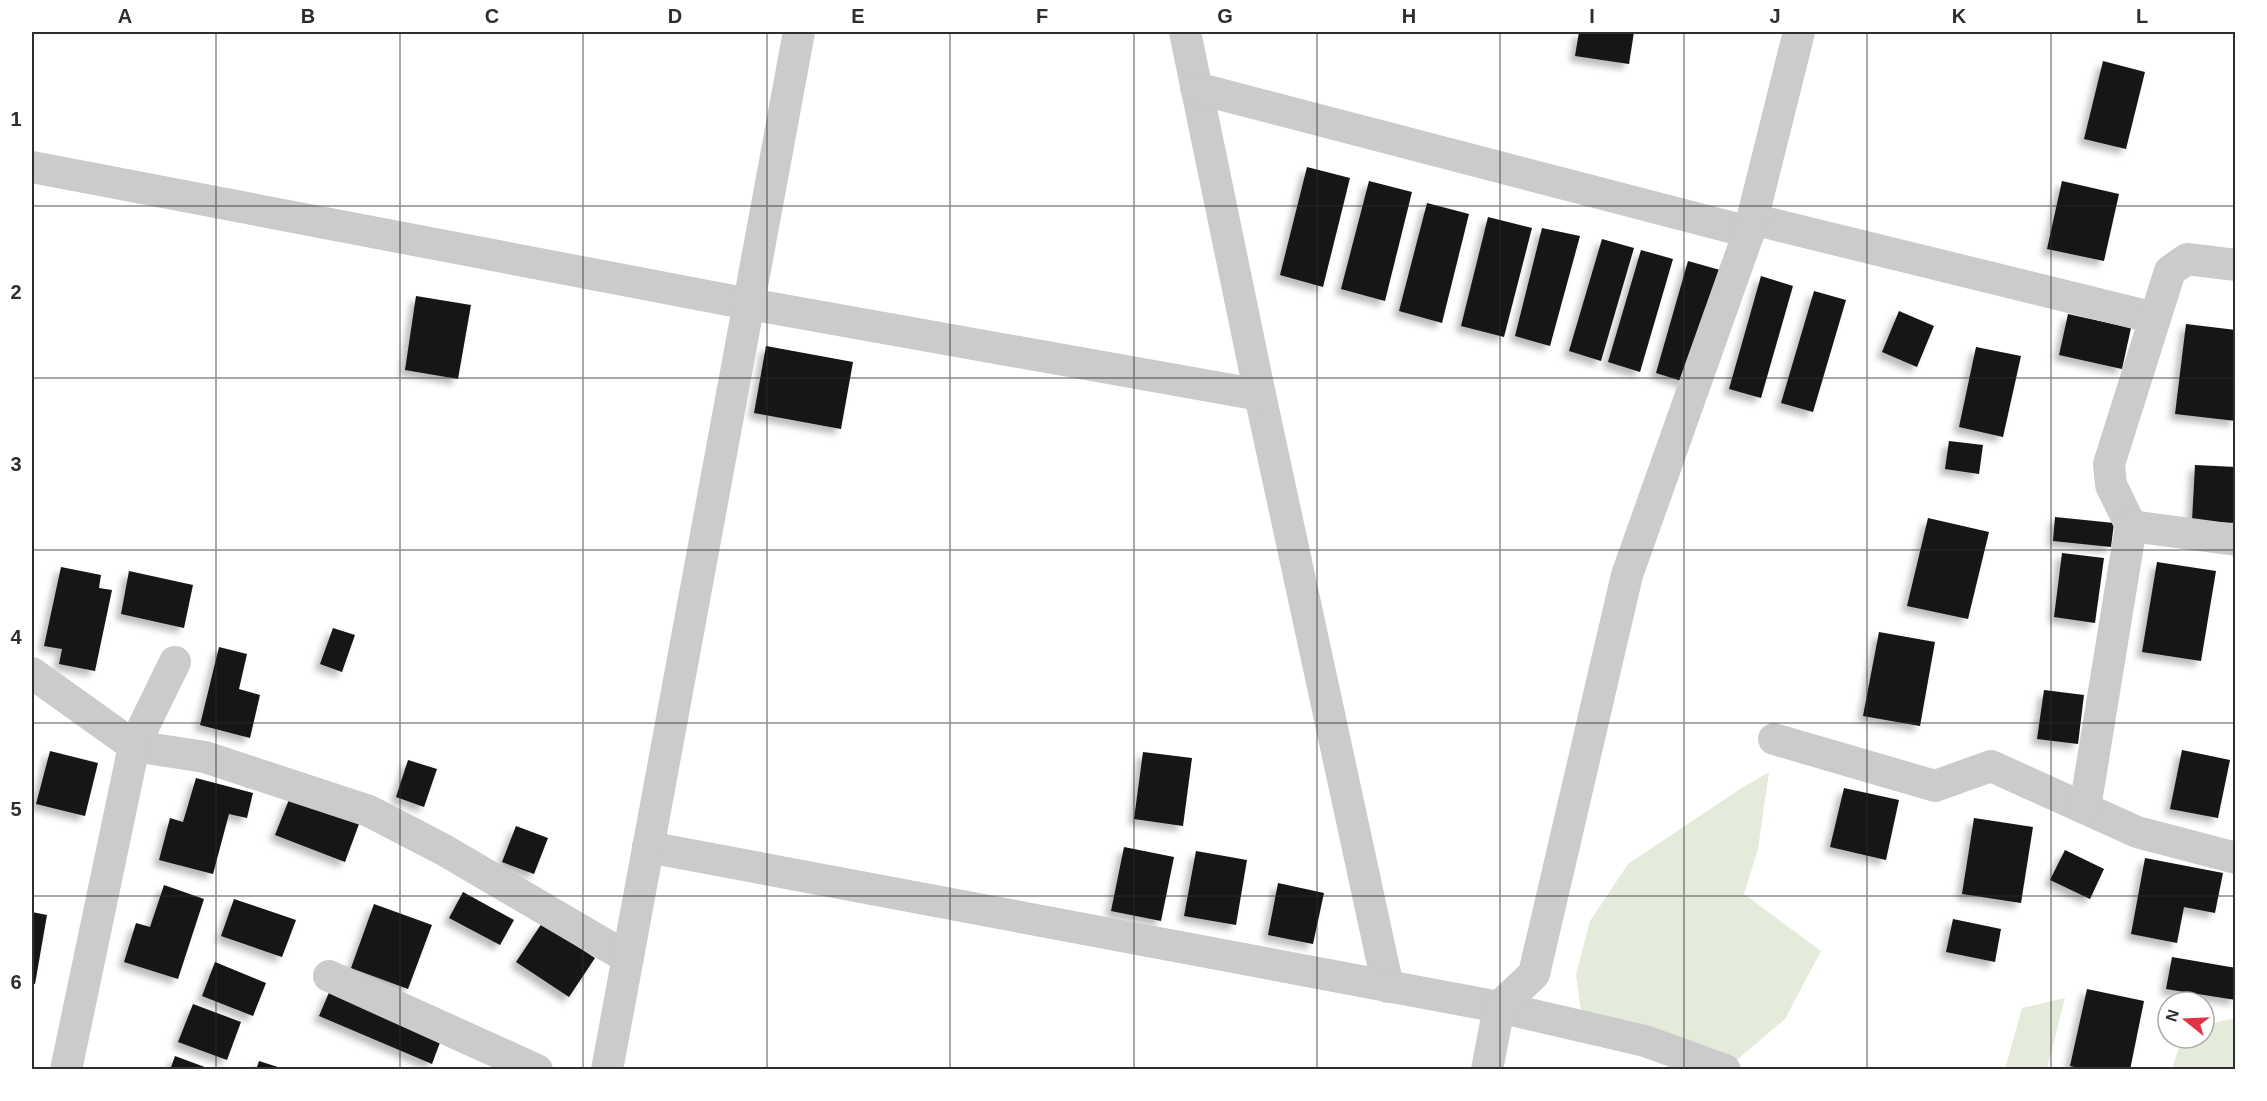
<svg xmlns="http://www.w3.org/2000/svg" width="2267" height="1101" font-family="Helvetica,sans-serif">
	<defs>
		<filter id="shadow"><feDropShadow dx="-5.5" dy="5.5" stdDeviation="3" flood-color="#0004"/></filter>
	</defs>
	<rect width="100%" height="100%" fill="#fff"/>
	<!-- green -->
	<g fill="#e4ebdb">
		<polygon points="1769,772 1758,849 1744,894 1821,951 1785,1019 1726,1069 1583,1027 1576,975 1590,921 1628,864 1740,789"/>
		<polygon points="2065,998 2047,1069 2005,1069 2022,1008"/>
		<polygon points="2235,1018 2235,1069 2172,1069 2182,1038 2204,1038 2204,1025"/>
	</g>
	<!-- building -->
	<g fill="#151515" filter="url(#shadow)">
		<polygon points="1579,32 1634,32 1629,64 1575,56"/>
		<polygon points="2103,61 2145,72 2126,149 2084,139"/>
		<polygon points="1307,167 1350,178 1323,287 1280,275"/>
		<polygon points="1369,181 1412,192 1385,301 1341,289"/>
		<polygon points="2062,181 2119,194 2104,261 2047,249"/>
		<polygon points="1427,203 1469,214 1442,323 1399,311"/>
		<polygon points="1488,217 1532,228 1504,337 1461,326"/>
		<polygon points="1542,228 1580,236 1550,346 1515,336"/>
		<polygon points="1602,239 1634,248 1601,361 1569,351"/>
		<polygon points="1641,250 1673,259 1640,372 1608,362"/>
		<polygon points="1688,261 1720,270 1688,383 1656,373"/>
		<polygon points="1761,276 1793,286 1761,398 1729,389"/>
		<polygon points="1814,291 1846,300 1813,412 1781,403"/>
		<polygon points="416,296 471,305 458,379 405,370"/>
		<polygon points="1899,311 1934,326 1917,367 1882,352"/>
		<polygon points="2068,314 2131,328 2122,369 2059,355"/>
		<polygon points="2186,324 2236,330 2236,421 2175,414"/>
		<polygon points="766,346 853,362 841,429 754,413"/>
		<polygon points="1976,347 2021,356 2003,437 1959,427"/>
		<polygon points="1949,441 1983,445 1979,474 1945,469"/>
		<polygon points="2195,465 2236,467 2236,523 2192,521"/>
		<polygon points="2055,517 2114,523 2111,547 2053,541"/>
		<polygon points="1928,518 1989,532 1968,619 1907,606"/>
		<polygon points="2062,553 2104,558 2095,623 2054,617"/>
		<polygon points="2157,562 2216,571 2201,661 2142,652"/>
		<polygon points="61,567 101,575 99,588 112,590 95,671 59,664 62,649 44,646"/>
		<polygon points="129,571 193,585 184,628 121,614"/>
		<polygon points="333,628 355,635 342,672 320,664"/>
		<polygon points="1879,632 1935,642 1920,726 1863,716"/>
		<polygon points="219,647 247,654 239,689 260,695 250,738 200,725"/>
		<polygon points="2044,690 2084,695 2078,744 2037,739"/>
		<polygon points="2182,750 2230,760 2218,818 2170,809"/>
		<polygon points="50,751 98,763 85,816 36,804"/>
		<polygon points="1143,752 1192,758 1183,826 1134,819"/>
		<polygon points="408,760 437,769 424,807 396,797"/>
		<polygon points="196,778 253,793 247,818 229,814 213,874 159,860 170,818 183,822"/>
		<polygon points="1844,788 1899,800 1886,860 1830,847"/>
		<polygon points="290,797 359,824 345,862 275,835"/>
		<polygon points="1974,818 2033,827 2021,903 1962,894"/>
		<polygon points="516,826 548,838 534,874 502,862"/>
		<polygon points="1124,847 1174,857 1161,921 1111,911"/>
		<polygon points="2065,850 2104,869 2090,899 2050,880"/>
		<polygon points="1196,851 1247,860 1236,925 1184,916"/>
		<polygon points="2145,858 2223,873 2215,913 2184,907 2177,943 2131,934"/>
		<polygon points="1278,883 1324,893 1313,944 1268,935"/>
		<polygon points="164,885 204,899 178,979 124,962 136,923 150,927"/>
		<polygon points="463,892 514,920 500,945 449,918"/>
		<polygon points="234,899 296,920 282,957 221,936"/>
		<polygon points="374,904 432,925 408,989 351,968"/>
		<polygon points="32,912 47,915 35,984 32,983"/>
		<polygon points="1953,919 2001,929 1995,962 1946,952"/>
		<polygon points="542,923 595,958 569,997 516,962"/>
		<polygon points="2172,957 2236,968 2236,1000 2166,989"/>
		<polygon points="215,962 266,983 253,1016 202,996"/>
		<polygon points="2087,989 2144,1001 2130,1070 2088,1070 2070,1066"/>
		<polygon points="330,990 442,1037 432,1064 319,1016"/>
		<polygon points="193,1004 241,1022 227,1060 178,1042"/>
		<polygon points="175,1056 210,1069 210,1070 170,1070"/>
		<polygon points="259,1061 284,1069 284,1070 256,1070"/>
	</g>
	<g fill="none" stroke-linecap="round" stroke-linejoin="round">
		<!-- minor -->
		<g stroke="#cbcbcb" stroke-width="32">
			<polyline points="1185,32 1260,395 1388,987"/>
			<polyline points="1196,88 1749,232"/>
			<polyline points="32,167 749,304 1260,395"/>
			<polyline points="1752,219 2155,318"/>
			<polyline points="2131,526 2111,485 2109,464 2170,271 2187,259 2236,265"/>
			<polyline points="175,662 134,746 205,757 369,811 444,850 628,958"/>
			<polyline points="32,673 134,746 66,1070"/>
			<polyline points="1774,739 1935,786 1991,766 2137,832 2236,858"/>
			<polyline points="2085,808 2131,526 2236,540"/>
			<polyline points="648,847 1499,1007 1645,1041 1725,1070"/>
			<polyline points="329,976 537,1070"/>
			<polyline points="607,1070 799,32"/>
			<polyline points="1487,1070 1499,1007 1534,974 1627,575 1749,232 1799,32"/>
		</g>
	</g>
	<!-- grid -->
	<path fill="none" stroke="#2e2e2e" stroke-width="1.5" stroke-opacity="0.55" d="M216 32V1070M400 32V1070M583 32V1070M767 32V1070M950 32V1070M1134 32V1070M1317 32V1070M1500 32V1070M1684 32V1070M1867 32V1070M2051 32V1070M32 206H2236M32 378H2236M32 550H2236M32 723H2236M32 896H2236"/>
	<!-- border -->
	<rect width="2267" height="1101" fill="none" stroke="#ffffff" stroke-width="66"/>
	<!-- north arrow -->
	<g transform="translate(2186 1020) rotate(288)"><circle r="28" fill="#ffffff" stroke="#ababab" stroke-width="1.5"/>
	<path d="M0-4.5L10 22L0 15L-10 22Z" fill="#e23245"/>
	<text y="-9" font-size="16" font-weight="bold" text-anchor="middle" fill="#2e2e2e">N</text>
	</g>
	<rect x="33" y="33" width="2201" height="1035" fill="none" stroke="#2e2e2e" stroke-width="2"/>
	<g font-size="20" text-anchor="middle" font-weight="bold" fill="#2e2e2e">
		<text x="125" y="23">A</text>
		<text x="308" y="23">B</text>
		<text x="492" y="23">C</text>
		<text x="675" y="23">D</text>
		<text x="858" y="23">E</text>
		<text x="1042" y="23">F</text>
		<text x="1225" y="23">G</text>
		<text x="1409" y="23">H</text>
		<text x="1592" y="23">I</text>
		<text x="1775" y="23">J</text>
		<text x="1959" y="23">K</text>
		<text x="2142" y="23">L</text>
		<text x="16" y="126">1</text>
		<text x="16" y="299">2</text>
		<text x="16" y="471">3</text>
		<text x="16" y="644">4</text>
		<text x="16" y="816">5</text>
		<text x="16" y="989">6</text>
	</g>
</svg>
